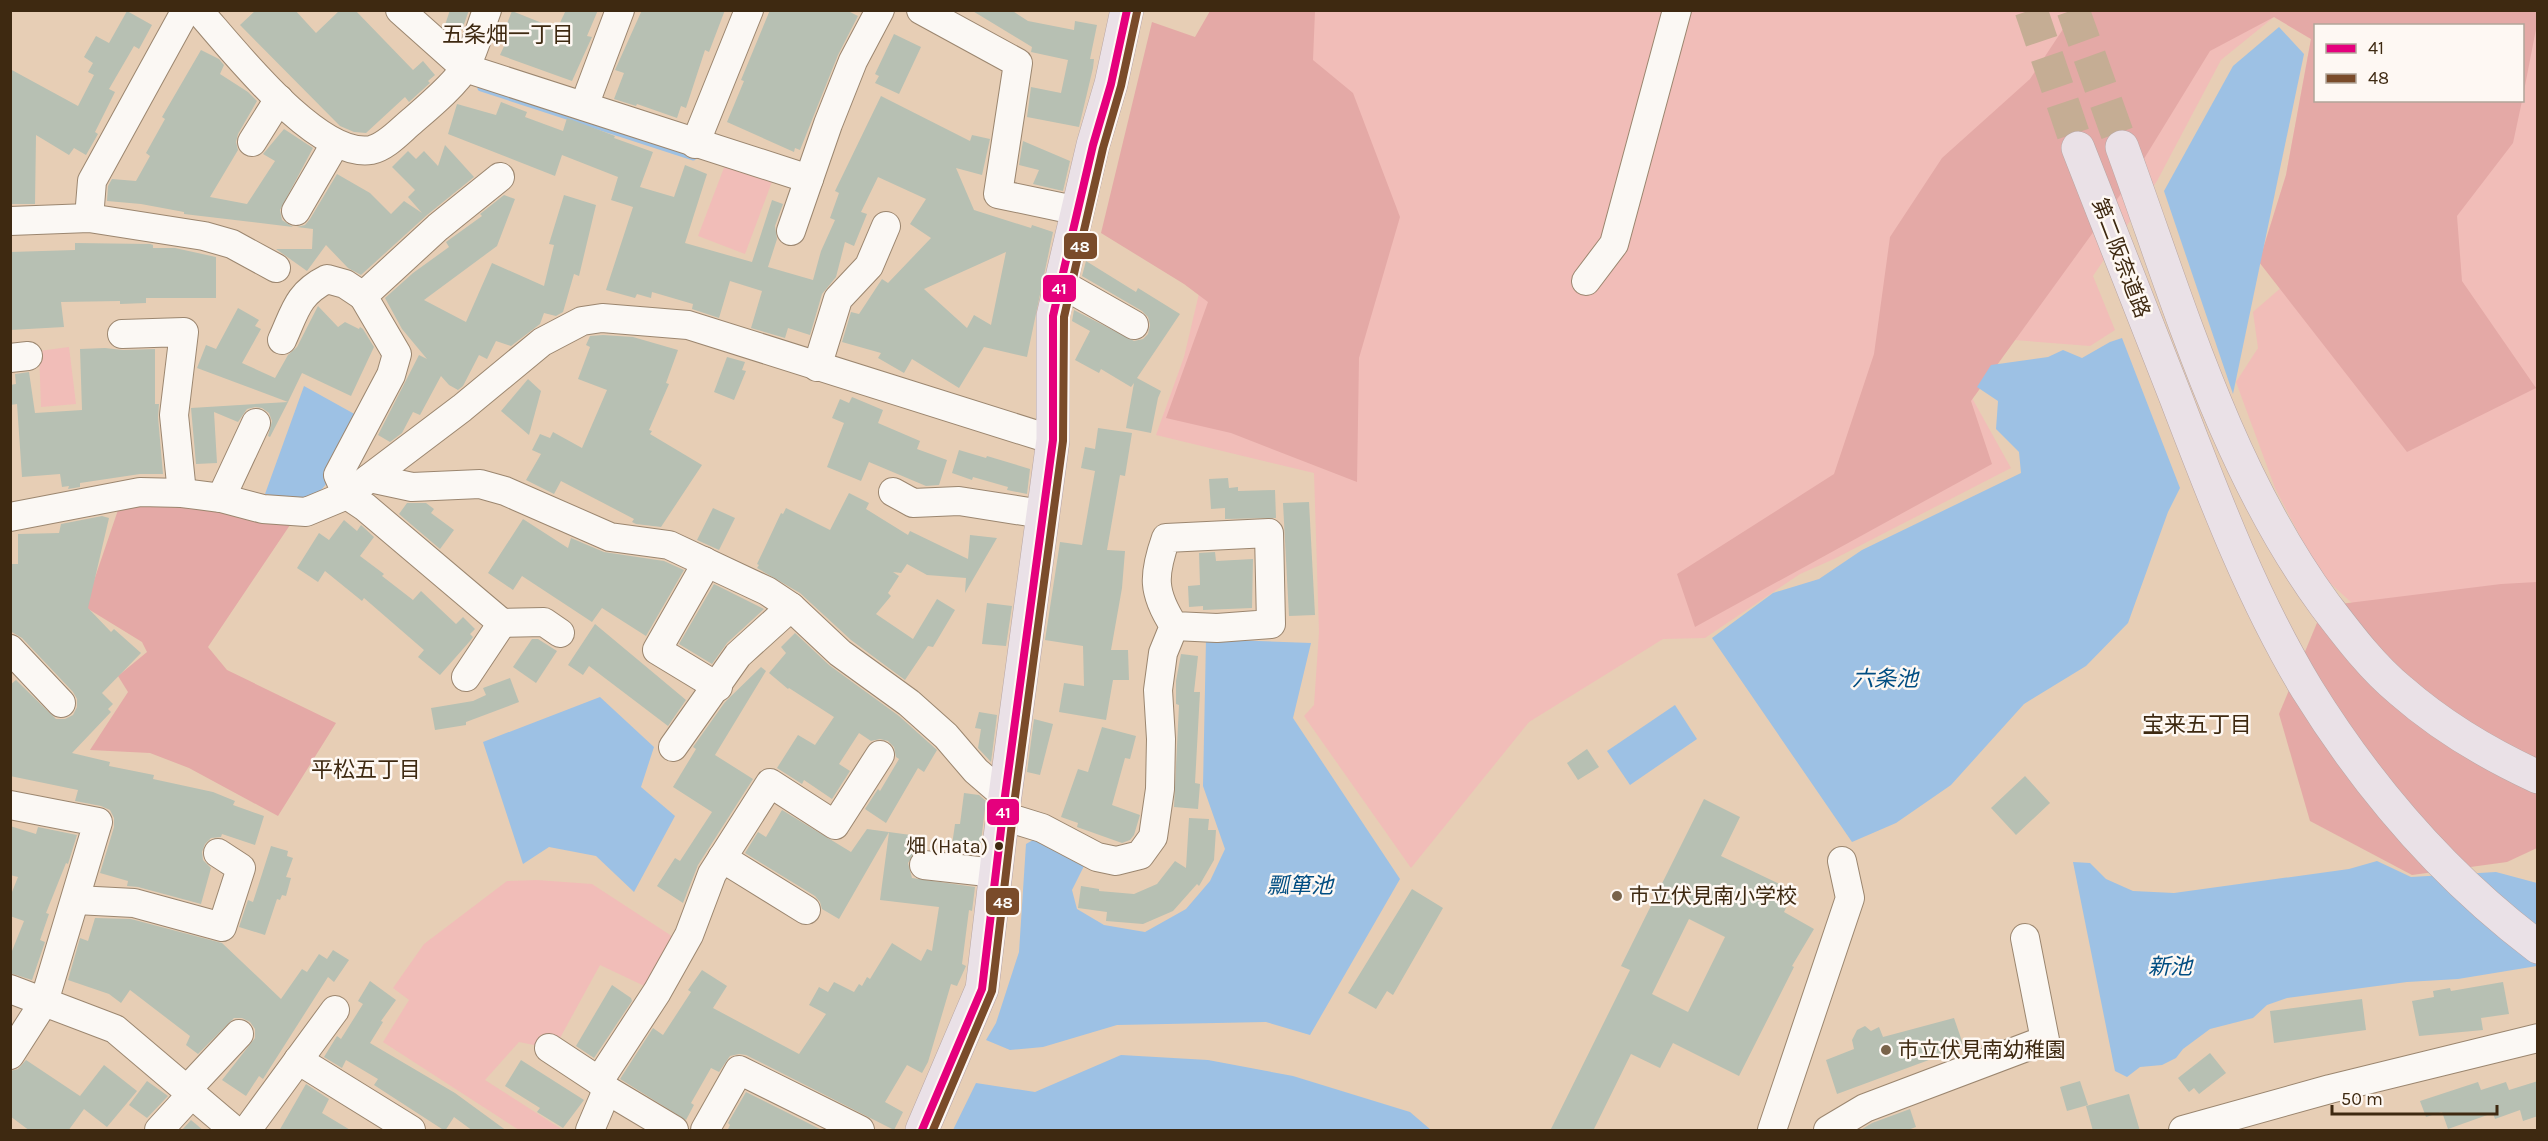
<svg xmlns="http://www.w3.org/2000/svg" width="2548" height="1141" font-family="Karla,'Noto Sans JP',sans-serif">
	<rect width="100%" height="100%" fill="#e7ceb5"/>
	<!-- green -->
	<g fill="#f1bdb8" fill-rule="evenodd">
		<path d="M1250 11H2537V748L2452 694 2319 573 2275 488 2236 382 2258 348 2253 312 2283 286 2259 262 2286 175 2311 39 2274 17 2221 60 2157 181 2093 276 2115 330 2090 346 2001 339 1967 389 2011 468 1834 559 1800 574 1705 638 1663 639 1529 722 1411 868 1304 716 1314 705 1319 632 1314 473 1156 435 1184 357 1201 285ZM2316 26H2522V100H2316Z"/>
		<polygon points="725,165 773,179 745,254 698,236"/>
		<polygon points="69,347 76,404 41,407 39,351"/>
		<polygon points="537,880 592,884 684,944 657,992 600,965 554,1049 519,1042 485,1080 563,1130 519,1130 383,1042 409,1000 393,988 424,944 507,881"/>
	</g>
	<!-- forest -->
	<g fill="#e4a9a6">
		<polygon points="1210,11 1315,11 1313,60 1353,93 1400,217 1359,358 1357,482 1231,433 1166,418 1208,302 1184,284 1101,233 1152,22 1195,37"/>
		<polygon points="2075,11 2537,11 2537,24 2523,96 2522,26 2316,26 2316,100 2522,101 2513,143 2457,216 2462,281 2536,388 2407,452 2259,262 2286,175 2311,39 2274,17 2210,51 2131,180 1971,401 1992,464 1695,627 1677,574 1834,474 1874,354 1890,237 1942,158 2030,79"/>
		<polygon points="167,502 290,525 208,647 227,670 336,723 278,816 189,768 150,753 90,750 128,692 118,676 147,652 142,642 85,607 118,510"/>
		<polygon points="2537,582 2537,848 2507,862 2412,875 2310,821 2279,714 2324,606 2501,584"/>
	</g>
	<!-- water -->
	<g fill="#9dc1e4">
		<polygon points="2279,27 2304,54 2233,394 2164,191 2233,66"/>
		<polygon points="2122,338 2180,488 2168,512 2128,623 2086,666 2024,704 1951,785 1896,823 1852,842 1712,638 1773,593 1819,579 1862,550 2021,473 2019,452 1996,429 1998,401 1977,387 1991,365 2048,357 2063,350 2082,358 2110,342"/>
		<path d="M304 386 358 416C350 434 333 485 316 494 302 503 280 496 265 494Z"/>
		<polygon points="1206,639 1311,643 1293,718 1400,879 1310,1035 1266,1022 1117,1025 1043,1047 1010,1050 986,1040 996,1023 1019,952 1026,844 1040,836 1085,864 1072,890 1077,909 1104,925 1145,932 1186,909 1210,881 1225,849 1203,786"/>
		<polygon points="600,697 654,747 641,787 675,816 634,892 596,856 549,847 523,864 483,742"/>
		<polygon points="1675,705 1697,739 1630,785 1607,751"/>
		<polygon points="2377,861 2411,877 2496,872 2537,883 2537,966 2458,979 2407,982 2287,998 2267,1005 2253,1018 2210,1029 2183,1049 2176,1058 2162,1065 2140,1067 2127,1077 2115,1071 2073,862 2090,863 2106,879 2133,891 2174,893 2349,869"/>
		<polygon points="1121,1055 1208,1060 1293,1076 1410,1112 1431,1130 953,1130 976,1083 1035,1092"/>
	</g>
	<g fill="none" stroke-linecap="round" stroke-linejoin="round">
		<!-- stream -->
		<polyline stroke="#9dc1e4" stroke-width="7" points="481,88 693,157"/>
	</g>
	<!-- building -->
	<g fill="#b7c0b3" fill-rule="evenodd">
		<polygon points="256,10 295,10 316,33 340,10 355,10 413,70 423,61 435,75 428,81 430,83 409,102 405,97 366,133 354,132 340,126 240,25"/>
		<polygon points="450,10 469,10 462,30 445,25"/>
		<polygon points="566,10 598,10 587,36 592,37 572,81 500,55 505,44 500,41 512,11 557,29"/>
		<polygon points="642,10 725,10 709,52 705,50 686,108 681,106 677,118 637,104 636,106 614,99 624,73 615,70"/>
		<polygon points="770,10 846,10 858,16 838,55 800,150 795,148 794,152 727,122 744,81 741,80"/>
		<polygon points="971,10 1011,10 1028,21 1074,30 1075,21 1097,25 1090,59 1094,59 1093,68 1079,127 1027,117 1031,87 1061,93 1068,60 1031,52 1032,47"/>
		<polygon points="127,11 152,25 139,49 134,46 109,89 115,92 95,132 98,134 86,155 74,148 69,155 36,135 35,204 10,204 10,69 78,106 94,75 88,72 93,63 84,57 96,36 109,43"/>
		<polygon points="894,34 921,47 899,94 875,83 879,76 875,74"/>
		<polygon points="201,50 219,59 224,65 220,74 248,92 257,101 238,134 236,142 238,150 210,197 247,204 275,161 263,154 284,129 313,148 280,210 282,220 293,227 184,214 184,212 141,204 107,201 108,186 112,179 136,181 150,156 146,153 165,119 162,117"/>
		<path d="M881 96 970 141 972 135 990 139 982 175 956 168 974 210 1031 228 1032 225 1053 232 1027 357 984 347 959 388 912 359 904 373 878 358 881 353 842 342 851 312 859 314 882 279 888 283 931 238 910 224 926 199 878 177 861 212 867 214 858 236 854 246 845 242 836 277 822 294 810 335 788 328 785 338 751 328 762 291 730 281 719 318 692 309 693 304 652 292 651 298 637 294 635 298 606 290 633 207 611 200 618 177 562 155 555 176 448 134 457 104 496 115 501 102 527 112 525 117 563 131 567 118 615 136 614 138 653 152 640 187 674 197 685 165 707 174 685 243 752 262 772 200 783 204 775 226 777 239 768 267 813 280 821 251 835 220 830 218 839 193 835 191ZM1006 252 991 325 974 315 967 328 924 289Z"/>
		<polygon points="1023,141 1070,161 1063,191 1033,184 1039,170 1019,165"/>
		<polygon points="445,145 474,177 427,215 361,275 348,268 326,245 307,271 276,249 312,249 313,229 297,227 305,225 310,219 337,174 370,193 391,214 404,201 422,213 408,197 415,190 392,167 408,151 416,159 424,151 438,166"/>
		<polygon points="504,195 515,199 497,246 424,300 466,322 492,263 544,286 554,245 549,244 564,195 596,205 579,276 574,274 563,312 556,316 544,313 540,324 511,346 496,341 487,359 479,355 463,386 458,390 449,385 441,376 420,415 413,412 402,433 390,442 378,435 419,355 427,359 402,329 385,298 413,273 449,247 446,242 482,216 480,214"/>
		<polygon points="75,243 150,244 153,245 153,248 175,248 216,257 216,298 146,298 146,303 120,304 120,301 61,302 64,327 10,330 10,252 75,250"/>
		<polygon points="1086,261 1136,292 1138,288 1180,314 1137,378 1161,391 1158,398 1151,433 1126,428 1134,383 1131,387 1101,369 1099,373 1075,360 1090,331 1072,321 1074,310 1134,341 1143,339 1148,334 1150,325 1148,317 1142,311 1082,276"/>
		<polygon points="318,306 338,327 345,322 359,329 360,327 363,329 374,347 351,396 302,373 288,402 197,368 206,345 216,349 238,308 259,320 255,326 261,329 242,363 275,378 288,355 297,347"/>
		<polygon points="603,335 633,337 678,350 666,383 669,384 649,430 652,431 650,434 702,465 661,527 636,524 632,522 634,519 561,481 554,494 526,480 541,454 532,450 540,434 550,438 553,432 582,448 607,390 578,379 590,347 586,345 590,336"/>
		<polygon points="105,348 123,350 155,349 155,404 159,404 158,417 163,474 140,474 80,483 80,487 68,489 69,486 62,487 60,474 22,477 17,404 10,405 10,385 16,384 15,374 29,372 35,413 82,410 80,349"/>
		<polygon points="727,357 745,362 742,370 746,371 734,400 714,392"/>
		<polygon points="528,379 541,391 529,435 501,411"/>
		<polygon points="852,397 883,410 878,423 920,441 917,449 947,460 939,485 926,486 869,462 861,481 827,467 844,423 832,418 840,399 849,403"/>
		<polygon points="288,402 270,437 268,436 272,421 269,413 262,408 255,407 247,409 238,422 214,412 217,463 196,464 191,408"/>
		<polygon points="1098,428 1132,433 1125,476 1120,475 1107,550 1125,551 1122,588 1111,650 1128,650 1129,680 1113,680 1106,720 1059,712 1064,683 1084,686 1083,646 1045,640 1060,542 1082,545 1095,471 1081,468 1085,447 1095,449"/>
		<polygon points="959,450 986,458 987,456 1030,469 1027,494 1007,490 1008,487 973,477 972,480 952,473"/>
		<polygon points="1228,478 1229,488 1238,487 1238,491 1275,490 1276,518 1225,519 1225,508 1211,509 1209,479"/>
		<polygon points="849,493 869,503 866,509 908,535 910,531 968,559 970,535 997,538 965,593 966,578 927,575 907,564 901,573 893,572 899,576 888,593 891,596 876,614 913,639 937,599 955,610 933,647 928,646 905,680 851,640 800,593 757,568 759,565 757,564 781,513 783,514 786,508 830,530"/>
		<polygon points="1309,502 1315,615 1289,616 1283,503"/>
		<polygon points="407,503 426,503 434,509 431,513 454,530 440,549 399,514"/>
		<polygon points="713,508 735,518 719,550 697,540"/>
		<polygon points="102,516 109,518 88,608 111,632 114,629 141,653 102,693 113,704 108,709 111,712 72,753 110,762 109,766 154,775 153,779 213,792 235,801 233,805 264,816 255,845 222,834 221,837 211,838 205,844 202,852 203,860 211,868 201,904 138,887 127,886 128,881 100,873 114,827 114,818 110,810 101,806 75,801 78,790 10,776 10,685 16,680 56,719 65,719 73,715 77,707 77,699 73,692 22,638 10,631 10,564 18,564 18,534 59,533 61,524"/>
		<polygon points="523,519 568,548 571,538 604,552 664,561 684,570 646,636 602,608 592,622 522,576 513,590 488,573"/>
		<polygon points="344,520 357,531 361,525 374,537 360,556 384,574 382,576 413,600 421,591 456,624 463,617 475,629 470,634 473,637 470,641 440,675 418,657 424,650 364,598 362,601 325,571 318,582 297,568 319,533 329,540"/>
		<polygon points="1215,552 1216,561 1253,559 1252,608 1203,610 1203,606 1189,607 1188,586 1200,585 1199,553"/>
		<polygon points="714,584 764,609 727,643 712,664 679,644"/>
		<polygon points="987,603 1012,606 1006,646 982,644"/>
		<polygon points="595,624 686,700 668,726 589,666 583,675 568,665"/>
		<polygon points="795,633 829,665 899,716 937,750 924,772 918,768 886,823 865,809 878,789 880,791 899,759 896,757 894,747 888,741 880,739 871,741 859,733 839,764 850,771 832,799 804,780 802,784 777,768 798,735 815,745 834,717 789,688 788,689 769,673 786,653 781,647"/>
		<polygon points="532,639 538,639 557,651 536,683 513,667"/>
		<polygon points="1181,654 1198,656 1194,692 1200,692 1195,783 1200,784 1198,809 1174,807 1179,705 1176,704 1176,681"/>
		<polygon points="761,667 766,671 715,755 753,779 698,865 683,903 657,886 675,858 680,861 712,812 673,787 696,749 693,747 725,702"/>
		<polygon points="510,678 519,702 466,722 466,725 435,730 431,708 473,701 486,695 483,688"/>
		<polygon points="979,712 997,715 991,762 978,748 981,729 975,728"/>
		<polygon points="1034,719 1053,724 1040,775 1027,772"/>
		<polygon points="1102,727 1136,736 1130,759 1125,758 1112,805 1140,815 1134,835 1130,840 1122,843 1077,827 1078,823 1061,817 1078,769 1088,772"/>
		<polygon points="1587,749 1599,767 1578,780 1567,763"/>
		<polygon points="2025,776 2050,803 2016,835 1991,808"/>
		<polygon points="964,793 979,795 986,801 980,849 952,845 955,824 960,824"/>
		<path d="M1704 799 1740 817 1721 856 1794 891 1784 912 1814 929 1792 966 1794 967 1739 1076 1673 1043 1660 1068 1631 1054 1593 1131H1550L1630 970 1621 966ZM1689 919 1725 937 1688 1012 1652 994Z"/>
		<polygon points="782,810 851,852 867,829 918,836 916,851 908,863 912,878 975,887 972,911 969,910 962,964 966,966 957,986 951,984 928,1062 922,1073 907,1065 885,1102 903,1112 894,1130 746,1055 739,1054 730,1056 719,1072 711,1068 691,1103 694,1105 686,1120 620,1079 653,1028 663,1035 691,992 688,990 702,970 727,986 713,1008 799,1054 826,1014 809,1005 819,987 828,992 834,982 854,992 859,984 862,986 867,977 870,979 892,943 921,961 927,949 932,951 939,907 880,900 889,832 839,919 822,909 820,902 815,896 745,853 758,832 766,837"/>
		<polygon points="1189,818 1209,819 1208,830 1216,830 1214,860 1199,886 1197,884 1173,911 1143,924 1106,921 1107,912 1078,908 1081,886 1099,889 1099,891 1134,894 1157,884 1175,861 1186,868"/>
		<polygon points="10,826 36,834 38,827 77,835 68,864 66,863 46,913 49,914 40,940 45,942 32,980 10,973 10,956 24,921 10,916 10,897 18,877 10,875"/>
		<polygon points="271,846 288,851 287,856 293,858 286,877 291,878 286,896 282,895 280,900 277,899 265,935 239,927 248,900 253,902"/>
		<polygon points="1412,889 1443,908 1393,995 1387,991 1376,1009 1348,993"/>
		<polygon points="95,918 131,919 222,943 281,999 302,969 307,972 319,954 327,959 333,950 349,960 334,982 328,977 263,1079 259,1076 246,1096 222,1080 255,1038 255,1029 250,1022 242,1018 234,1018 198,1054 186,1045 190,1036 130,990 121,1003 109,994 68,980 80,938 88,941"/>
		<polygon points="370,981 396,1000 381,1021 383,1022 370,1043 455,1093 507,1131 473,1131 454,1117 445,1131 374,1085 378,1079 346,1060 342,1068 324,1057 337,1036 341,1039 363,1004 358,1001"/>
		<polygon points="2503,982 2509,1014 2481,1018 2483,1030 2419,1036 2412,1001 2434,997 2433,991 2450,988 2451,991"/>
		<polygon points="612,985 631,998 632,1001 594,1058 576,1046"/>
		<polygon points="2362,999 2366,1030 2274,1043 2270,1011"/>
		<polygon points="1954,1018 1964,1047 1837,1094 1826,1060 1854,1049 1852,1040 1857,1030 1865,1026 1871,1031 1879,1027 1883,1037"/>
		<polygon points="2210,1053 2226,1073 2199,1094 2194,1088 2189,1092 2178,1078"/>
		<polygon points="26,1060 80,1096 104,1065 137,1091 107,1127 84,1109 68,1131 30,1131 10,1116 10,1071 18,1069"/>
		<polygon points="521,1060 584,1100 563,1128 537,1112 540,1108 505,1086"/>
		<polygon points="147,1081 168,1096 147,1118 129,1105"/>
		<polygon points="2080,1081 2088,1105 2067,1111 2060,1087"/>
		<polygon points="2538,1081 2538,1116 2523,1121 2520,1110 2495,1119 2493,1113 2448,1129 2442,1112 2426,1117 2420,1101 2478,1082 2481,1090 2506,1082 2509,1090"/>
		<polygon points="306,1084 329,1099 322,1113 352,1131 279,1131"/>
		<polygon points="746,1092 824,1131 727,1131 730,1125 728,1123"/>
		<polygon points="2129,1094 2140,1131 2093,1131 2086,1106"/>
		<polygon points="1910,1109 1916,1127 1905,1131 1859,1131 1872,1123"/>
		<polygon points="191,1120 204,1131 181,1131"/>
	</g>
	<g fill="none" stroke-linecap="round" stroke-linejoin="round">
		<!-- highway-tunnel -->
		<g stroke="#c5ad94" stroke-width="33" stroke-dasharray="33 16" stroke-linecap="butt">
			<polyline points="2031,10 2078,148"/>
			<polyline points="2073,10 2122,147"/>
		</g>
		<!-- minor casing -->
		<g stroke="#9b866f" stroke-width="30">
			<g id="minor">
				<path d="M198 10C232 48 317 159 371 150 386 147 400 131 412 121 427 108 457 83 466 66 475 48 480 29 487 10"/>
				<polyline points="400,10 465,68 809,179"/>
				<polyline points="921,10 1018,63 998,194 1079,211"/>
				<polyline points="584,106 620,10"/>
				<polyline points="252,142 279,99"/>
				<polyline points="695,144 749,10"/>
				<polyline points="500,177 438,227 363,296 397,354 391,375 338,475 347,495 365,507 502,623 544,622 560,633"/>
				<polyline points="296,211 335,144"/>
				<polyline points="89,218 92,181 186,10"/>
				<polyline points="10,221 89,218 204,236 232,244 276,268"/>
				<polyline points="791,231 828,124 853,61 880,10"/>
				<polyline points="1586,281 1614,244 1677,10"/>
				<polyline points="1060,283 1134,325"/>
				<polyline points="122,334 184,332 174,415 182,493"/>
				<path d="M282 340C295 312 297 294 327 279L345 284 363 296"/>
				<polyline points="10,358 28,356"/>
				<polyline points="817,367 838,299 869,266 886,226"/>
				<polyline points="370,478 412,487 480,484 505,491 610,537 669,545 767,591 791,607 840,653 909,703 946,736 976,771 1005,796"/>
				<polyline points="893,492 913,503 959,501 1042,514"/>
				<polyline points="221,498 256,423"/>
				<polyline points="10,517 140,492 182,493 221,498 263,509 306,512 347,495 462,408 542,342 582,321 602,318 688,325 1053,440"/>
				<polyline points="704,561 701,573 657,650 718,687"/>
				<polyline points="10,649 61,703"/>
				<polyline points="466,677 502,623"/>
				<polyline points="673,747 738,655 791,607"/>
				<polyline points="10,805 98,822 44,1002 10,1055"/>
				<path d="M1003 816 1042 828 1097 857 1116 861 1140 855 1153 837 1160 789 1161 739 1158 690 1163 653 1174 626 1217 628 1271 624 1269 533 1166 538C1153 575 1152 592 1174 626"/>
				<polyline points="722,858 806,910"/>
				<polyline points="924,865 996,873"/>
				<polyline points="76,900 134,903 222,927 241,868 218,853"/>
				<polyline points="10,989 115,1029 234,1130"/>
				<polyline points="549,1048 599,1081 607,1090 674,1130"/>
				<polyline points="298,1060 411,1130"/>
				<polyline points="599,1081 657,992 689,935 712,874 770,783 835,825 880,755"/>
				<polyline points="159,1130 191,1095 194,1082 239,1034"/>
				<polyline points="247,1130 335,1010"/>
				<polyline points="590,1130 607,1090"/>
				<polyline points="705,1130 739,1070 860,1130"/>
				<polyline points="1772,1130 1850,898 1842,861"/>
				<polyline points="1828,1130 1865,1108 2045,1040 2025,938"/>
				<polyline points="2183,1130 2330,1089 2538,1038"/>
			</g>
		</g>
		<!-- highway casing -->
		<g stroke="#b8a6a4" stroke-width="34">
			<g id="highway">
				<path d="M2122 147C2179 303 2226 470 2325 605 2348 635 2371 666 2400 690 2441 726 2488 754 2538 777"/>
				<path d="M2078 148C2111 231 2143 315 2176 398 2214 497 2252 598 2307 689 2369 789 2444 876 2538 947"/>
				<polyline points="922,1130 982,989 1005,796 1053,440 1053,316 1093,145 1111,84 1127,10"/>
			</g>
		</g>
		<!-- minor -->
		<use href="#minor" stroke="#fbf8f4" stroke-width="28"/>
		<!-- highway -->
		<use href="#highway" stroke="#eae1e7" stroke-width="33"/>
		<!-- bus-1 casing -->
		<g stroke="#fef8f3" stroke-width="12">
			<polyline id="bus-1" points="922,1130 982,989 1005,796 1053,440 1053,316 1093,145 1111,84 1127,10"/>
		</g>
		<!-- bus-2 casing -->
		<g stroke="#fef8f3" stroke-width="12">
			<polyline id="bus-2" points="933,1130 992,991 1015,797 1063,441 1064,317 1103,148 1121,86 1137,12"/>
		</g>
		<!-- bus-1 -->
		<use href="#bus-1" stroke="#e5007d" stroke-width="8"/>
		<!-- bus-2 -->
		<use href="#bus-2" stroke="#7a4b2a" stroke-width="8"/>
	</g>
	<!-- markers -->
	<circle fill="#3e2911" stroke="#fef8f3" stroke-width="2" cx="999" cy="846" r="5"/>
	<g fill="#79634a" stroke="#fef8f3" stroke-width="2">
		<circle cx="1617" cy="896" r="6"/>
		<circle cx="1886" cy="1050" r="6"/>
	</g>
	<g text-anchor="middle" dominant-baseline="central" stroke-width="5" stroke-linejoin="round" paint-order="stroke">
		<!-- bus labels -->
		<g font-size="20" fill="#3e2911" stroke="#fef8f3" text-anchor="end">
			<text x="988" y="846">畑 (Hata)</text>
		</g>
		<!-- street labels -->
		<g font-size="21" fill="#3e2911" stroke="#fef8f3">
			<text transform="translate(2121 258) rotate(69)">第二阪奈道路</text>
		</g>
		<!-- poi labels -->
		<g font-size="21" fill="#3e2911" stroke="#fef8f3" text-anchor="start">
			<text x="1629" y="896">市立伏見南小学校</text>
			<text x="1898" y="1050">市立伏見南幼稚園</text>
		</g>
		<!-- neighbourhood labels -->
		<g font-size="22" fill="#3e2911" stroke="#fef8f3">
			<text x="508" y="35">五条畑一丁目</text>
			<text x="2197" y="725">宝来五丁目</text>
			<text x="366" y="770">平松五丁目</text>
		</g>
		<!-- water labels -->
		<g font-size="22" font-style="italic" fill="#004d82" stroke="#fef8f3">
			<text x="1885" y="679">六条池</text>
			<text x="1300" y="886">瓢箪池</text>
			<text x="2170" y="967">新池</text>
		</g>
	</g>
	<g stroke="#fef8f3" stroke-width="2">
		<rect x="1063" y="232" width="35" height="28" rx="6" fill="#7a4b2a"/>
		<rect x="1042" y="274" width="35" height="29" rx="6" fill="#e5007d"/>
		<rect x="986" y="798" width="34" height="28" rx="6" fill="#e5007d"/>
		<rect x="985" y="887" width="35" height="29" rx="6" fill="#7a4b2a"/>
	</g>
	<g font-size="16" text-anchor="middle" font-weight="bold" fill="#fff">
		<text x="1080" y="252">48</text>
		<text x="1059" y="294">41</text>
		<text x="1003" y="818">41</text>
		<text x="1003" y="908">48</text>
	</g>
	<!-- border -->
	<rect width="2548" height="1141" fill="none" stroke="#3e2911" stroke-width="24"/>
	<!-- legend -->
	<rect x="2314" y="24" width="210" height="78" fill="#fef8f3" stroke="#b1a599" stroke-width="1.5"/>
	<rect x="2326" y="44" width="30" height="9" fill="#e5007d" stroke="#b1a599" stroke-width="1.5"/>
	<text x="2368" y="54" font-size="18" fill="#3e2911">41</text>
	<rect x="2326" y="74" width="30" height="9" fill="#7a4b2a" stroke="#b1a599" stroke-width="1.5"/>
	<text x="2368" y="84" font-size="18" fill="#3e2911">48</text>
	<!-- scale -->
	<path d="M2332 1105v9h165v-9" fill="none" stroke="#3e2911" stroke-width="3"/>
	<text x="2341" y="1105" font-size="18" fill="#3e2911" stroke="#fef8f3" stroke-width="4.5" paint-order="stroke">50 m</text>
</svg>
